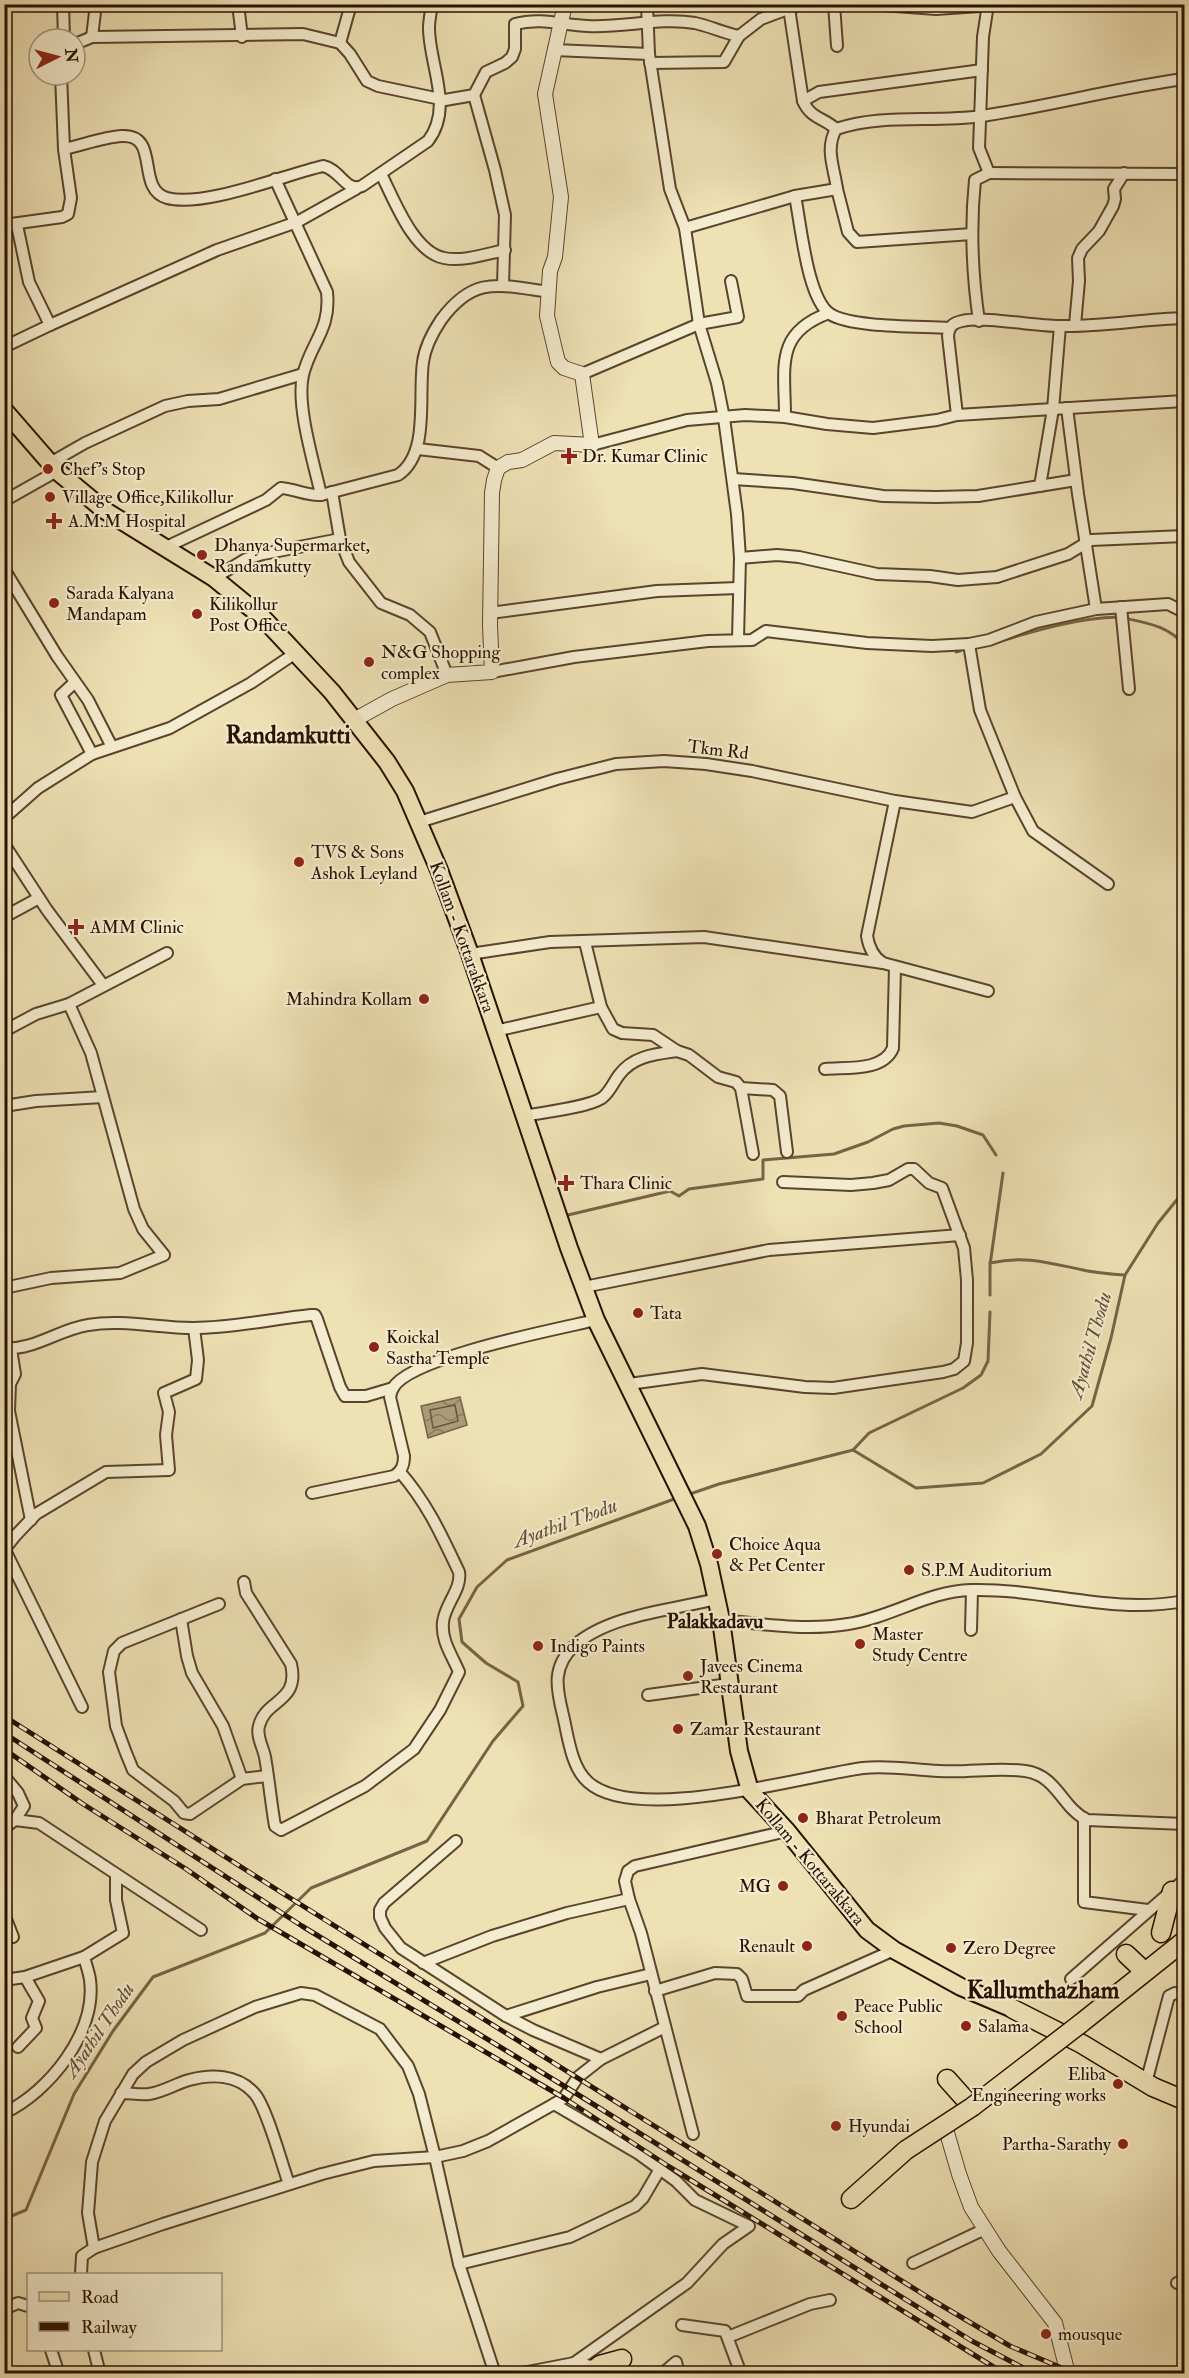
<svg xmlns="http://www.w3.org/2000/svg" width="1189" height="2378" font-family="'IM FELL Double Pica',serif">
	<defs>
		<pattern id="water-waves" width="16" height="10" patternUnits="userSpaceOnUse" patternTransform="scale(1.5)"><rect width="16" height="10" fill="#ab9a77"/><path d="M0 5q4-4 8 0t8 0" fill="none" stroke="#8b7c5f"/></pattern>
	</defs>
	<rect width="100%" height="100%" fill="#eee1b4"/>
	<filter id="stains"><feTurbulence type="fractalNoise" baseFrequency=".00333" numOctaves="4"/><feColorMatrix values="0 0 0 0 .2 0 0 0 0 .09 0 0 0 0 .02 0 0 0 .5 -.17"/></filter>
	<radialGradient id="worn" r=".72"><stop offset=".6" stop-color="#630" stop-opacity="0"/><stop offset="1" stop-color="#630" stop-opacity=".3"/></radialGradient>
	<!-- water -->
	<polygon fill="url(#water-waves)" stroke="#776347" stroke-width="1.5" points="460,1397 467,1425 428,1438 421,1406"/>
	<g fill="none" stroke-linecap="round" stroke-linejoin="round">
		<!-- shore -->
		<polygon stroke="#6a553c" stroke-width="1.5" points="455,1405 458,1421 433,1428 430,1410"/>
		<!-- stream -->
		<g stroke="#776347" stroke-width="3">
			<path d="M1124 618C1147 623 1169 626 1184 645"/>
			<path d="M1004 640C1041 629 1079 618 1118 617"/>
			<polyline points="956,652 960,651"/>
			<polyline points="568,1215 670,1191 679,1196 689,1189 763,1179 763,1160 834,1154 868,1142 893,1129 904,1126 939,1123 957,1126 983,1135 996,1155"/>
			<path d="M990 1263C1025 1255 1049 1263 1083 1270 1096 1273 1111 1274 1125 1275"/>
			<polyline points="990,1295 990,1265 1003,1173"/>
			<polyline points="853,1450 869,1433 963,1388 981,1375 988,1361 990,1312"/>
			<polyline points="687,1495 719,1484 853,1450 916,1488 983,1483 1041,1454 1092,1406 1111,1338 1125,1275 1158,1223 1184,1191"/>
			<polyline points="4,2219 26,2210 74,2094 113,2031 153,1977 265,1933 311,1888 427,1841 493,1741 523,1706 518,1682 486,1663 462,1642 459,1619 477,1587 507,1560 677,1498"/>
			<polyline points="1100,2370 1106,2374"/>
		</g>
		<!-- minor casing -->
		<g stroke="#5a442d" stroke-width="14">
			<g id="minor">
				<polyline points="63,4 64,39"/>
				<polyline points="238,4 242,37"/>
				<polyline points="647,4 649,54 670,189 685,228 699,324 717,383 724,418 737,514 740,558 738,639"/>
				<polyline points="834,4 837,46"/>
				<polyline points="868,4 936,9 1009,4"/>
				<path d="M789 8 803 101C811 119 823 117 836 129"/>
				<polyline points="92,37 96,4"/>
				<polyline points="340,43 351,4"/>
				<path d="M75 44 92 37 303 34 340 43 350 54 367 81 378 86 445 100 474 95 486 72 505 63 512 57 515 49V24C541 17 563 25 588 26 623 28 660 17 695 23 709 26 724 33 739 36L761 19 801 4"/>
				<polyline points="554,50 649,54"/>
				<polyline points="650,63 724,62 739,36"/>
				<polyline points="474,95 495,170 505,215 503,286"/>
				<polyline points="803,101 819,92 982,70"/>
				<path d="M64 149C83 145 103 137 122 136 161 134 135 189 167 198 204 208 284 175 323 166 340 169 346 193 362 186L428 141C454 107 429 65 429 28 429 20 431 12 432 4"/>
				<polyline points="989,173 1184,174"/>
				<path d="M381 174C394 199 413 252 444 258 463 262 486 254 505 250"/>
				<path d="M275 179 327 292C331 330 311 342 303 375 296 406 314 463 321 495"/>
				<polyline points="837,189 848,232 857,242 972,234"/>
				<path d="M795 196C801 225 807 298 830 314 852 328 921 326 949 328"/>
				<polyline points="4,225 62,217 68,214 71,198 64,149 61,75"/>
				<path d="M685 228 795 196 837 189C834 167 825 149 836 129 884 113 933 123 982 116 1050 106 1116 88 1184 79"/>
				<path d="M979 321C972 273 970 228 975 180L989 173 979 148 983 37 988 4"/>
				<polyline points="50,325 217,250 297,222 356,189"/>
				<polyline points="1075,325 1079,281 1078,258 1082,249 1099,231 1113,206 1115,199 1114,189 1124,173"/>
				<polyline points="4,347 50,325 29,282 17,225"/>
				<polyline points="582,374 699,324 738,317 731,281"/>
				<polyline points="1067,408 1078,494 1096,609"/>
				<path d="M957 415 948 336C949 327 952 323 962 321 987 316 1032 326 1059 326 1101 327 1143 319 1184 318"/>
				<path d="M785 417C785 367 774 333 829 313"/>
				<polyline points="592,445 687,420 745,415 785,417 827,424 873,428 937,420 957,415 1184,401"/>
				<polyline points="418,449 479,456 498,468"/>
				<polyline points="50,463 85,443 165,406 188,401 219,399 303,374"/>
				<polyline points="733,479 793,483 883,496 936,497 978,496 1076,480"/>
				<polyline points="1040,486 1053,409 1060,326"/>
				<polyline points="332,492 340,539 349,562 381,603 410,615 430,632 447,675"/>
				<polyline points="4,501 57,471"/>
				<path d="M164 548 266 500 281 488C295 489 307 496 321 495L398 475C430 454 418 396 423 362 425 347 433 332 441 320 474 275 499 285 549 292"/>
				<polyline points="740,558 777,555 799,557 877,574 930,576 958,580 997,577 1068,554 1091,540 1184,536"/>
				<polyline points="4,569 57,656 88,700 112,747"/>
				<polyline points="214,578 246,559 263,554 340,539"/>
				<polyline points="1121,607 1129,689"/>
				<polyline points="490,613 657,591 738,588"/>
				<polyline points="969,644 980,710 1015,797 1033,831 1108,884"/>
				<polyline points="492,672 574,657 708,641 752,640 766,631 867,643 932,646 969,644 989,640 1036,622 1096,609 1168,604 1184,612"/>
				<polyline points="73,684 61,695 92,754"/>
				<path d="M895 801 867 936C869 948 873 957 883 963L988 991"/>
				<polyline points="4,818 38,788 92,754 170,728 251,683 297,652"/>
				<polyline points="419,822 557,779 616,764 664,761 706,764 752,771 895,801 972,812 1015,797"/>
				<polyline points="4,844 47,910 103,985"/>
				<polyline points="4,917 39,898"/>
				<polyline points="585,942 601,1007 613,1029 622,1033 653,1035 677,1051 689,1055 718,1077 736,1082 741,1088 753,1154"/>
				<polyline points="470,954 550,942 704,937 883,963"/>
				<polyline points="4,1031 36,1014 69,1004 167,953"/>
				<polyline points="495,1031 601,1007"/>
				<path d="M825 1069C846 1067 883 1072 893 1048L895 967"/>
				<polyline points="741,1088 773,1090 780,1096 787,1152"/>
				<polyline points="4,1106 36,1101 103,1097"/>
				<path d="M524 1116C544 1112 586 1108 602 1098 610 1092 613 1083 619 1075 633 1056 655 1054 677 1051"/>
				<polyline points="584,1287 769,1250 960,1235"/>
				<polyline points="4,1288 51,1278 120,1273 164,1255 143,1229 134,1209 91,1053 69,1004"/>
				<path d="M4 1348C33 1351 60 1329 88 1325 122 1319 158 1328 193 1328 232 1328 272 1319 311 1315H315L317 1319 340 1387 345 1396H366L393 1388"/>
				<polyline points="11,1349 15,1374 10,1384 9,1411 31,1520"/>
				<polyline points="629,1384 702,1374 805,1387 833,1388 943,1372 954,1369 964,1361 967,1343 967,1280 964,1248 942,1188 929,1183 914,1169 908,1169 889,1180 873,1183 851,1185 783,1182"/>
				<path d="M312 1493 394 1476C402 1471 404 1465 404 1456L390 1397C391 1394 391 1391 393 1388 410 1357 558 1329 596 1320"/>
				<polyline points="4,1548 82,1707"/>
				<polyline points="4,1550 16,1535 36,1514 106,1472 169,1470 166,1435 169,1412 164,1393 196,1379 198,1360 194,1328"/>
				<path d="M244 1582 246 1593 291 1664C300 1703 265 1699 259 1726 256 1736 263 1747 265 1757 269 1780 271 1803 275 1826L281 1830 365 1786 414 1749 440 1710 459 1672C452 1655 441 1641 443 1622 445 1604 462 1589 459 1572 441 1534 427 1503 400 1472"/>
				<path d="M716 1599C672 1610 609 1615 575 1645 552 1666 556 1687 563 1715 568 1736 571 1767 588 1782 635 1825 803 1776 863 1768 889 1765 913 1770 939 1771 968 1773 997 1767 1025 1771 1057 1775 1062 1808 1087 1820L1184 1824"/>
				<polyline points="219,1604 122,1643 114,1651 109,1672 116,1726 126,1753 133,1770 174,1801 184,1813 190,1814 242,1779 267,1776"/>
				<polyline points="181,1619 187,1656 192,1673 223,1726 242,1779"/>
				<path d="M721 1620C762 1624 807 1631 848 1624 890 1618 928 1591 971 1590 1044 1588 1111 1615 1184 1601"/>
				<polyline points="971,1630 972,1590"/>
				<polyline points="648,1695 729,1684"/>
				<polyline points="4,1776 18,1793 24,1806 15,1820"/>
				<polyline points="1084,1818 1084,1902 1148,1910"/>
				<polyline points="4,1828 15,1820 39,1823 201,1930"/>
				<polyline points="456,1841 384,1903 380,1910 380,1917 385,1928 401,1948 506,2016 533,2030 601,2059"/>
				<polyline points="4,1914 13,1937"/>
				<polyline points="423,1963 492,1936 567,1913 629,1899"/>
				<polyline points="1071,1979 1184,1880"/>
				<polyline points="4,1980 25,1977 84,1957"/>
				<polyline points="655,1991 715,1973 737,1974 742,1979 747,1996 798,1996 804,1990 894,1950"/>
				<polyline points="506,2016 597,1987 651,1974"/>
				<polyline points="18,2047 36,2028 32,2018 39,2001 25,1977"/>
				<polyline points="1146,2083 1169,1996 1175,1993 1184,1996"/>
				<path d="M121 2093C130 2093 140 2095 149 2094 163 2092 175 2084 189 2080 211 2074 237 2074 254 2093 266 2105 282 2165 289 2184"/>
				<polyline points="554,2104 639,2154 676,2181 695,2200 749,2226 723,2244 687,2283 574,2363"/>
				<path d="M4 2113C49 2092 97 2032 90 1980 89 1972 86 1965 84 1957L123 1933 116 1900V1875"/>
				<polyline points="693,2134 641,1933 629,1899 625,1881 628,1871 635,1866 787,1831"/>
				<polyline points="94,2248 88,2213 92,2162 105,2121 133,2074 146,2062 183,2040 255,2007 301,1993 315,1995 380,2029 408,2066 419,2094 435,2157 459,2264 495,2374"/>
				<polyline points="913,2263 985,2229"/>
				<polyline points="459,2264 570,2237 635,2206 643,2198 660,2169"/>
				<polyline points="81,2274 82,2256 94,2248 163,2224 322,2174 374,2161 435,2157 463,2151 488,2141 554,2104 564,2098 578,2077 601,2059 665,2027"/>
				<polyline points="1177,2283 1184,2281"/>
				<polyline points="4,2309 18,2303 28,2306"/>
				<polyline points="682,2325 725,2331 741,2374"/>
				<polyline points="728,2337 810,2304 830,2300"/>
				<polyline points="51,2350 59,2374"/>
				<polyline points="94,2350 100,2374"/>
				<polyline points="517,2374 574,2363 598,2367"/>
				<polyline points="662,2374 676,2362 679,2374"/>
			</g>
		</g>
		<!-- tertiary casing -->
		<g stroke="#5a442d" stroke-width="16">
			<g id="tertiary">
				<polyline points="354,720 392,699 447,675 492,672 490,625 492,493 494,480 498,468 508,462 522,460 554,443 592,445 582,374 564,368 558,362 547,316 550,271 555,257 561,197 545,94 565,4"/>
				<polyline points="945,2126 959,2174 971,2207 999,2251 1055,2323 1068,2374"/>
			</g>
		</g>
		<!-- primary casing -->
		<g stroke="#291000" stroke-width="20">
			<polyline id="primary" points="4,410 57,471 104,510 214,578 263,618 332,692 387,762 405,791 439,870 470,954 569,1248 596,1320 697,1526 709,1564 721,1620 739,1751 750,1791 787,1831 867,1930 894,1950 961,1987 1013,2009"/>
		</g>
		<!-- trunk casing -->
		<g stroke="#291000" stroke-width="21">
			<g id="trunk">
				<polyline points="1161,1933 1172,1891"/>
				<polyline points="1126,1954 1144,1971"/>
				<polyline points="1013,2009 1082,2044 1153,2087 1184,2100"/>
				<polyline points="1080,2024 1184,1941"/>
				<polyline points="947,2079 972,2107"/>
				<polyline points="851,2199 906,2150"/>
				<polyline points="589,2374 600,2365 622,2359"/>
			</g>
		</g>
		<!-- minor -->
		<use href="#minor" stroke="#f4ecce" stroke-width="10"/>
		<!-- tertiary -->
		<use href="#tertiary" stroke="#f4ecce" stroke-width="14"/>
		<!-- primary -->
		<use href="#primary" stroke="#eee1b4" stroke-width="16"/>
		<!-- trunk -->
		<use href="#trunk" stroke="#eee1b4" stroke-width="18"/>
		<!-- rail casing -->
		<g stroke="#291000" stroke-width="5">
			<g id="rail">
				<polyline points="4,1716 279,1891 934,2301 1010,2346 1076,2374"/>
				<polyline points="4,1733 302,1926 569,2089 972,2341 1035,2374"/>
				<polyline points="4,1749 83,1804 186,1869 258,1919 564,2098 668,2166 1005,2374"/>
			</g>
		</g>
		<!-- rail -->
		<use href="#rail" stroke="#f4ecce" stroke-width="3" stroke-dasharray="9" stroke-linecap="butt"/>
		<!-- trunk-bridge casing -->
		<g stroke="#291000" stroke-width="21" stroke-linecap="butt">
			<polyline id="trunk-bridge" points="906,2150 972,2107 1080,2024"/>
		</g>
		<!-- trunk-bridge -->
		<use href="#trunk-bridge" stroke="#eee1b4" stroke-width="18"/>
	</g>
	<!-- markers -->
	<g fill="#8f2418" stroke="#f4ecce" stroke-width="2">
		<path d="M566 447h6v6h6v6h-6v6h-6v-6h-6v-6h6z"/>
		<circle cx="48" cy="469" r="6"/>
		<circle cx="50" cy="497" r="6"/>
		<path d="M51 512h6v6h6v6h-6v6h-6v-6h-6v-6h6z"/>
		<circle cx="202" cy="555" r="6"/>
		<circle cx="54" cy="603" r="6"/>
		<circle cx="197" cy="614" r="6"/>
		<circle cx="369" cy="662" r="6"/>
		<circle cx="299" cy="862" r="6"/>
		<path d="M73 918h6v6h6v6h-6v6h-6v-6h-6v-6h6z"/>
		<circle cx="424" cy="999" r="6"/>
		<path d="M563 1174h6v6h6v6h-6v6h-6v-6h-6v-6h6z"/>
		<circle cx="638" cy="1313" r="6"/>
		<circle cx="374" cy="1347" r="6"/>
		<circle cx="717" cy="1554" r="6"/>
		<circle cx="909" cy="1570" r="6"/>
		<circle cx="860" cy="1644" r="6"/>
		<circle cx="538" cy="1646" r="6"/>
		<circle cx="688" cy="1676" r="6"/>
		<circle cx="678" cy="1729" r="6"/>
		<circle cx="803" cy="1818" r="6"/>
		<circle cx="783" cy="1886" r="6"/>
		<circle cx="807" cy="1946" r="6"/>
		<circle cx="951" cy="1948" r="6"/>
		<circle cx="842" cy="2016" r="6"/>
		<circle cx="966" cy="2026" r="6"/>
		<circle cx="1118" cy="2084" r="6"/>
		<circle cx="836" cy="2126" r="6"/>
		<circle cx="1123" cy="2144" r="6"/>
		<circle cx="1046" cy="2334" r="6"/>
	</g>
	<g text-anchor="middle" dominant-baseline="central" stroke-width="4.5" stroke-linejoin="round" paint-order="stroke">
		<!-- poi labels -->
		<g font-size="18" fill="#291000" stroke="#f4ecce" text-anchor="start">
			<text x="582" y="456">Dr. Kumar Clinic</text>
			<text x="60" y="469">Chef's Stop</text>
			<text x="62" y="497">Village Office,Kilikollur</text>
			<text x="68" y="521">A.M.M Hospital</text>
			<text x="214" y="545">Dhanya Supermarket,<tspan x="214" dy="21">Randamkutty</tspan></text>
			<text x="66" y="593">Sarada Kalyana<tspan x="66" dy="21">Mandapam</tspan></text>
			<text x="209" y="604">Kilikollur<tspan x="209" dy="21">Post Office</tspan></text>
			<text x="381" y="652">N&amp;G Shopping<tspan x="381" dy="21">complex</tspan></text>
			<text x="311" y="852">TVS &amp; Sons<tspan x="311" dy="21">Ashok Leyland</tspan></text>
			<text x="90" y="927">AMM Clinic</text>
			<text x="412" y="999" text-anchor="end">Mahindra Kollam</text>
			<text x="580" y="1183">Thara Clinic</text>
			<text x="650" y="1313">Tata</text>
			<text x="386" y="1337">Koickal<tspan x="386" dy="21">Sastha Temple</tspan></text>
			<text x="729" y="1544">Choice Aqua<tspan x="729" dy="21">&amp; Pet Center</tspan></text>
			<text x="921" y="1570">S.P.M Auditorium</text>
			<text x="872" y="1634">Master<tspan x="872" dy="21">Study Centre</tspan></text>
			<text x="550" y="1646">Indigo Paints</text>
			<text x="700" y="1666">Javees Cinema<tspan x="700" dy="21">Restaurant</tspan></text>
			<text x="690" y="1729">Zamar Restaurant</text>
			<text x="815" y="1818">Bharat Petroleum</text>
			<text x="771" y="1886" text-anchor="end">MG</text>
			<text x="795" y="1946" text-anchor="end">Renault</text>
			<text x="963" y="1948">Zero Degree</text>
			<text x="854" y="2006">Peace Public<tspan x="854" dy="21">School</tspan></text>
			<text x="978" y="2026">Salama</text>
			<text x="1106" y="2074" text-anchor="end">Eliba<tspan x="1106" dy="21">Engineering works</tspan></text>
			<text x="848" y="2126">Hyundai</text>
			<text x="1111" y="2144" text-anchor="end">Partha-Sarathy</text>
			<text x="1058" y="2334">mousque</text>
		</g>
		<!-- street labels -->
		<g font-size="18" fill="#291000" stroke="#f4ecce">
			<text transform="translate(718 750) rotate(7)">Tkm Rd</text>
			<text transform="translate(462 937) rotate(70)">Kollam - Kottarakkara</text>
			<text transform="translate(810 1862) rotate(50)">Kollam - Kottarakkara</text>
		</g>
		<!-- water labels -->
		<g font-size="20" font-style="italic" fill="#644e36" stroke="#f4ecce">
			<text transform="translate(1090 1345) rotate(-74)">Ayathil Thodu</text>
			<text transform="translate(565 1523) rotate(-20)">Ayathil Thodu</text>
			<text transform="translate(99 2030) rotate(-56)">Ayathil Thodu</text>
		</g>
		<!-- neighbourhood labels -->
		<g font-size="20" font-weight="bold" fill="#291000" stroke="#f4ecce">
			<text x="715" y="1621">Palakkadavu</text>
		</g>
		<!-- district labels -->
		<g font-size="24" font-weight="bold" fill="#291000" stroke="#f4ecce">
			<text x="288" y="735">Randamkutti</text>
			<text x="1043" y="1990">Kallumthazham</text>
		</g>
	</g>
	<!-- margin -->
	<rect width="1189" height="2378" fill="none" stroke="#eee1b4" stroke-width="24"/>
	<rect x="6" y="6" width="1177" height="2366" fill="none" stroke="#291000" stroke-width="3"/>
	<rect x="12" y="12" width="1165" height="2354" fill="none" stroke="#291000" stroke-width="1.5"/>
	<!-- legend -->
	<rect x="27" y="2273" width="195" height="78" fill="#f4ecce" stroke="#a3947c" stroke-width="1.5"/>
	<rect x="39" y="2292" width="30" height="9" fill="#eee1b4" stroke="#a3947c" stroke-width="1.5"/>
	<text x="81" y="2303" font-size="18" fill="#291000">Road</text>
	<rect x="39" y="2322" width="30" height="9" fill="#291000" stroke="#a3947c" stroke-width="1.5"/>
	<text x="81" y="2333" font-size="18" fill="#291000">Railway</text>
	<!-- north arrow -->
	<g transform="translate(57 57) rotate(84)"><circle r="28" fill="#f4ecce" stroke="#a3947c" stroke-width="1.5"/>
	<path d="M0-4.5L10 22L0 15L-10 22Z" fill="#8f2418"/>
	<text y="-9" font-size="16" font-weight="bold" text-anchor="middle" fill="#291000">N</text>
	</g>
	<rect width="100%" height="100%" filter="url(#stains)"/>
	<rect width="100%" height="100%" fill="url(#worn)"/>
</svg>
